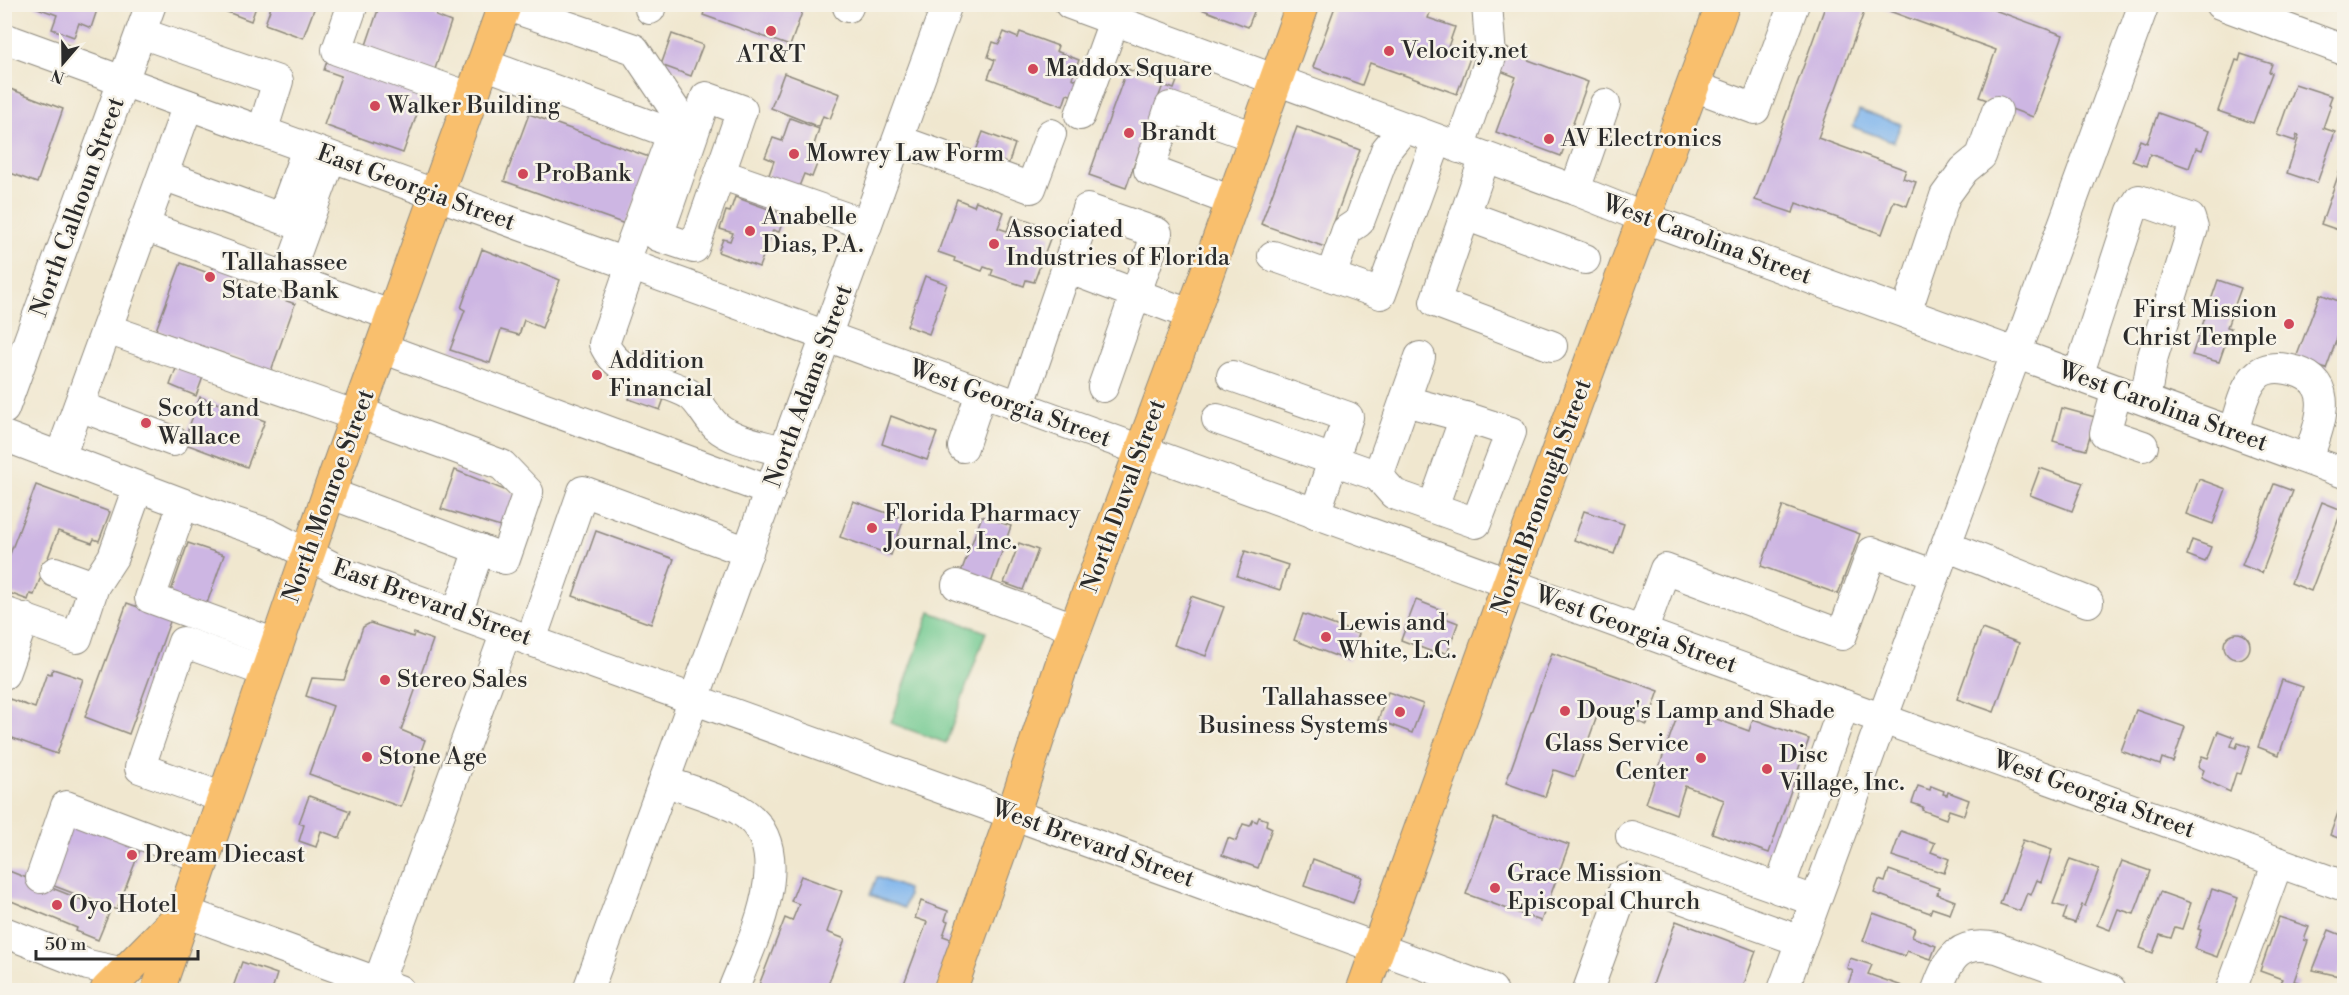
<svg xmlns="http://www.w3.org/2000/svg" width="2349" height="995" font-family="'Libre Bodoni',serif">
	<rect width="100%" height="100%" fill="#f7f3e8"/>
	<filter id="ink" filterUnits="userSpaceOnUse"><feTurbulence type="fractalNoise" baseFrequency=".0167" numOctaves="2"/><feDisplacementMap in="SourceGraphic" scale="12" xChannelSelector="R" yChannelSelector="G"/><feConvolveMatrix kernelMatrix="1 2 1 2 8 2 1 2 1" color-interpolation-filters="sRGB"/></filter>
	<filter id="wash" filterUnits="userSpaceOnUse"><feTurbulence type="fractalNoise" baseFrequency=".008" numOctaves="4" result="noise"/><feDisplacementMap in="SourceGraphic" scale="24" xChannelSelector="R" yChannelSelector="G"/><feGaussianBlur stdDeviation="1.35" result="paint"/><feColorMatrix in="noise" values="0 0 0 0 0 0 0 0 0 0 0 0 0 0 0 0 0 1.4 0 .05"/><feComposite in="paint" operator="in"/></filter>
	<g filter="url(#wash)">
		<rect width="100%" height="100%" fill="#f0e7cf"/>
		<!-- green -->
		<polygon fill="#71c990" stroke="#4e7a5e" stroke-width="1.5" points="930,612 986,632 946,743 891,723"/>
		<!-- water -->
		<g fill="#7db4ed" stroke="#54708c" stroke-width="1.5">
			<polygon points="1859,110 1901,124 1894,142 1853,127"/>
			<polygon points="877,877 907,889 908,896 904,908 870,895"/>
		</g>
		<g id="blocks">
			<!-- building -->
			<g fill="#cdb6e3">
				<polygon points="36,4 99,4 91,28 79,23 74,37 52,29 57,15 35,7"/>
				<polygon points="206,4 257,4 251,21"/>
				<polygon points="272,4 316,4 303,38 265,24"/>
				<polygon points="380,4 401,4 408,7 409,4 440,4 436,16 451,22 432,78 363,54"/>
				<polygon points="707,4 805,4 790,46 703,15"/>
				<polygon points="1188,4 1257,4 1248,27"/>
				<polygon points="1336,4 1433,4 1428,18 1455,27 1448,47 1471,55 1457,94 1370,63 1362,85 1313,67"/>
				<polygon points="1826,4 1867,4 1818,138 1906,170 1903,178 1916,182 1907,206 1894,201 1882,234 1796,203 1793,213 1755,200"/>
				<polygon points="1870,4 1978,4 2063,35 2033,117 1979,97 1996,50"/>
				<polygon points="1004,32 1018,38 1020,32 1058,46 1056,51 1079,60 1072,78 1080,81 1074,96 1067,94 1063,106 988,78 995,60 988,57 993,42 999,44"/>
				<polygon points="672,34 703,45 691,76 661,65"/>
				<polygon points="1506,48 1524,55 1523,58 1588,82 1561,156 1496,132 1516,77 1498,70"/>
				<polygon points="330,52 427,86 403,153 324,125 341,76 324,70"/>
				<polygon points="2241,54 2272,64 2269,72 2272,73 2253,123 2218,111 2236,60 2239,61"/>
				<polygon points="1127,69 1159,81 1161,76 1177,81 1174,89 1163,85 1149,123 1150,143 1143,140 1126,188 1089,175"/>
				<polygon points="784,73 840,94 830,119 823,116 819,127 771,108"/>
				<polygon points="2295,84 2332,96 2329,104 2331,105 2323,128 2335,132 2317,183 2287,173 2299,136 2297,135 2295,141 2277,135"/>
				<polygon points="5,87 63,109 37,183 5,171"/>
				<polygon points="2158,113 2209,131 2202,150 2196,148 2189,168 2150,154 2146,166 2132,161 2140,140 2147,143"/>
				<polygon points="529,114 649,157 625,224 504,181"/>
				<polygon points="790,118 819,129 813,148 822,151 812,177 804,174 796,194 766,183 774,161 765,157 773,138 782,141"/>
				<polygon points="1297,127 1360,150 1325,247 1261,224"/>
				<polygon points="983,132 1015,144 1006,171 973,159"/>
				<polygon points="2344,159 2344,232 2321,224"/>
				<polygon points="735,197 785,215 779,232 773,230 759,267 718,252 723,239 730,241 733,233 720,229 726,211 730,212"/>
				<polygon points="957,199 974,206 976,201 1004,212 998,228 1007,231 1013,215 1046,227 1043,233 1051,236 1034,282 1026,280 1024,286 991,275 993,270 984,267 982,271 954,261 955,258 938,252"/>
				<polygon points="222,243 249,253 238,283 295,304 271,371 213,350 196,396 170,385 186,341 156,330 181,263 211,274"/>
				<polygon points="482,249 560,280 542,328 524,320 519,335 501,330 490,363 450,350 465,310 461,308"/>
				<polygon points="925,276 947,284 929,334 907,326"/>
				<polygon points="2218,280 2241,288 2227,327 2231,328 2219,362 2192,355"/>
				<polygon points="2320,294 2344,303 2344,319 2326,369 2296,358"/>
				<polygon points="647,348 678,359 660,410 629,399"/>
				<polygon points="200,397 265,421 247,467 183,443"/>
				<polygon points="2062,408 2095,417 2086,450 2053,441"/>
				<polygon points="891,416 937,433 927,460 882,444"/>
				<polygon points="2040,468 2083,483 2072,511 2030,495"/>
				<polygon points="455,470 519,496 507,529 441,509"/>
				<polygon points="2199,479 2226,489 2213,524 2186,514"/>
				<polygon points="2274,484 2293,491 2262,573 2242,565"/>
				<polygon points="36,485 110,512 99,541 94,539 92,543 58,531 34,595 30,594 28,600 4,591 4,570"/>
				<polygon points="853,501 904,519 891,555 840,537"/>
				<polygon points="2322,502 2342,510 2311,591 2291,583"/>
				<polygon points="1783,506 1860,534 1838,594 1761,566"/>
				<polygon points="1584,511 1624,524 1614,554 1574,540"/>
				<polygon points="982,516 1011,526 991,583 961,572"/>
				<polygon points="596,531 674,559 651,624 573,596"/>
				<polygon points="2192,540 2211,547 2205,562 2187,555"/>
				<polygon points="188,543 224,555 205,609 169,597"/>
				<polygon points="1019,543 1038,550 1023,590 1004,583"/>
				<polygon points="1245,551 1288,565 1280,590 1237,576"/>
				<polygon points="1191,596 1224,607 1206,656 1174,645"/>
				<polygon points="1416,600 1447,612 1445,618 1458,623 1447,654 1440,651 1438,654 1401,640"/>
				<polygon points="127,603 171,619 129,734 85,717"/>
				<polygon points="1303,614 1359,634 1349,661 1294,640"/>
				<polygon points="370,623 413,637 414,633 433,640 401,730 425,740 401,807 309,774 333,706 306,696 312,678 344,680 363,627"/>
				<polygon points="1982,629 2019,643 1994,712 1957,699"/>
				<circle cx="2237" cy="646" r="13"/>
				<polygon points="1552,653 1659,691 1647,725 1600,708 1575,777 1554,770 1545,797 1506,783"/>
				<polygon points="53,669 83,679 57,754 4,735 4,697 35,708 47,673 51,674"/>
				<polygon points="2282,680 2303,687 2279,755 2258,747"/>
				<polygon points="1388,692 1423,704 1412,733 1378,720"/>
				<polygon points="1681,706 1749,731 1753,719 1809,739 1769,853 1712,833 1724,800 1685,786 1676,814 1646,803"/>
				<polygon points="2136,710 2185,727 2173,762 2162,758 2160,765 2121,751"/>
				<polygon points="2218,731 2234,737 2231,746 2236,748 2238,743 2250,747 2241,774 2236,773 2230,792 2201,778 2204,770 2198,767 2202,756 2208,758"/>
				<polygon points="1918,786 1930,790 1931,786 1944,791 1943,794 1947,795 1948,792 1969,800 1964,815 1949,810 1946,819 1922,810 1923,807 1912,803"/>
				<polygon points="309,796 350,811 340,838 321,831 316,847 299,841 304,825 299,823"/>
				<polygon points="2344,796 2344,840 2330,835"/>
				<polygon points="1259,817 1267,820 1266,825 1272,828 1258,868 1222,855 1228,838 1236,841 1243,824 1250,826 1253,820 1257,822"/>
				<polygon points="73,818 143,842 117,910 49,884"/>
				<polygon points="1494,818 1569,845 1541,921 1466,894"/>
				<polygon points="1901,831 1935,843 1931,852 1949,859 1944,873 1892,856"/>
				<polygon points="2023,840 2052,850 2041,882 2037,880 2031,895 2027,893 2020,911 2000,904"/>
				<polygon points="1313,859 1362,877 1353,903 1304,886"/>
				<polygon points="2070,859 2099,869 2085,906 2082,905 2075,923 2063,919 2067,908 2053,904"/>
				<polygon points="2122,861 2150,871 2134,914 2118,909 2110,930 2097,925"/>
				<polygon points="4,869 110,911 98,940 76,931 77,928 4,898"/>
				<polygon points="1889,870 1939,888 1937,894 1955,901 1950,914 1932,908 1930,913 1874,893 1879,880 1885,882"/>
				<polygon points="801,876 842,891 827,932 845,939 828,985 843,990 757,990 785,918 792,921 799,904 791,901"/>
				<polygon points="2212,889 2238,898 2217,957 2195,949 2201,930 2198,929"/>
				<polygon points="2160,892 2191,903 2182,929 2175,927 2171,938 2160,935 2153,953 2140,948"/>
				<polygon points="921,901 948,911 945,920 948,921 943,936 954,940 936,990 906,990 902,989 927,922 915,918"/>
				<polygon points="1873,913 1915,928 1912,937 1936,946 1931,959 1907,951 1905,956 1863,941"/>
				<polygon points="2279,917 2309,927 2304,940 2308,941 2294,981 2298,982 2295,990 2278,990 2282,979 2260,971"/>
				<polygon points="1676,921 1756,951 1742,990 1651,990"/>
				<polygon points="2329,930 2344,936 2344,961 2339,976 2313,970"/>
				<polygon points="1850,958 1872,965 1868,974 1902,986 1901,990 1867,990 1848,984 1853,971 1847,968"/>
				<polygon points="242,962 277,974 272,990 232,990"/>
			</g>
		</g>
	</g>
	<g filter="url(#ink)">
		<use href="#blocks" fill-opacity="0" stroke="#8e897d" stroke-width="1.5"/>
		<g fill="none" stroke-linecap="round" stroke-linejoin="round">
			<!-- minor casing -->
			<g stroke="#8e897d" stroke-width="32">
				<g id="minor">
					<polyline points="353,4 337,50 472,98"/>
					<polyline points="1070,4 1575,190 1645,218 2344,473"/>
					<polyline points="2220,4 2344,50"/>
					<polyline points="505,5 634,49 679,116 624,264"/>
					<polyline points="848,7 849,4"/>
					<polyline points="650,9 651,4"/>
					<polyline points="141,33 278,81 262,132"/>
					<polyline points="4,38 2344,886"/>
					<polyline points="484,64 673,134"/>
					<polyline points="1694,86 1755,109 1794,4"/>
					<polygon points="706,97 742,110 694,248 658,236"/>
					<polyline points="1080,115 1114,21"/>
					<polyline points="898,140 1031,188 1051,134"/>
					<polyline points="1459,148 1491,57 1487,4"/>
					<polyline points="1485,157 1435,302 1552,346"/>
					<polyline points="720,174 867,225"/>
					<polyline points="163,175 305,227"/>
					<polyline points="1575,190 1605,104"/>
					<polyline points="1232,201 1149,170 1170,107 1255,137"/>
					<polyline points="1465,215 1585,259"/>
					<polyline points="282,218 307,149"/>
					<polyline points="144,226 393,316"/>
					<polyline points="1273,256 1381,294 1437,140"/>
					<path d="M631 266 604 344C618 377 661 378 689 394 700 401 706 417 716 426 733 441 763 445 785 452"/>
					<polyline points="1067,268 1192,315"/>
					<polyline points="1331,276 1347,230 1359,222 1386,150 1404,128"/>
					<polyline points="287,278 331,157"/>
					<polyline points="1906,313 1945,196 1964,170 1981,156 1997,111"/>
					<polyline points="107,329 357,416"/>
					<polyline points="382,348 770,491"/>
					<polyline points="1232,376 1348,417 1315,514"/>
					<polyline points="2078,376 2132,211 2139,200 2190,218 2193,228 2153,356 2145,400"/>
					<polyline points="2117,390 2105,433 2143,446"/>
					<polyline points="79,406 173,441"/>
					<polyline points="1019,407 1087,209 1157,233 1103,387"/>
					<polyline points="4,409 151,4"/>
					<polyline points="1217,419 1378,476 1394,494 1476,523 1511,432 1465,417 1405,401"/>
					<path d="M2233 432C2239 414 2243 390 2256 376 2264 368 2276 367 2287 369 2341 379 2319 424 2308 459"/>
					<polyline points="4,436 224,519 269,534 348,575 993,807 1492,990"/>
					<polyline points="963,447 981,393"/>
					<polyline points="60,457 188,105"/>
					<polyline points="1378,476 1420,357"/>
					<polyline points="329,493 505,559 528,492 502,465 358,412"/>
					<polyline points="183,504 150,598 276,644"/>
					<polyline points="1433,507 1465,417"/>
					<polyline points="1946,546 2088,602"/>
					<polyline points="55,572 94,586"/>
					<polyline points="957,585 1058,622 1074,630"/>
					<polyline points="4,612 77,638 94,586 113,557 138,487"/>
					<polyline points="457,614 479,549"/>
					<polyline points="1642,632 1665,569 1842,635 1872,552 1935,575"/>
					<polyline points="531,640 583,491 748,552"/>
					<polyline points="4,674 24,618"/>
					<path d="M664 781C688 790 715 797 738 809 802 846 752 941 733 990"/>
					<polyline points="224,798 140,768 144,755 183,642 267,672"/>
					<polyline points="1631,836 1815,901"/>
					<polyline points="41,878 66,806 203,858"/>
					<polyline points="1779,889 1844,705"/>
					<polyline points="185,912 399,990"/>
					<polyline points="4,932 88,965 124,973"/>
					<polyline points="378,983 506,632"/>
					<polyline points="588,990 947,4"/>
					<polyline points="1588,990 1628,879 1801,941"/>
					<polyline points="1783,990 2144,4"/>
					<path d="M1937 990C1949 957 1959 940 1997 948L2111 990"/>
					<polyline points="2231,990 2278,862"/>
				</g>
			</g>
			<!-- major casing -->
			<g stroke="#8e897d" stroke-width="35">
				<g id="major">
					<polyline points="107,990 179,917"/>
					<polyline points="158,990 329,493 505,4"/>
					<polyline points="950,990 1013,814 1061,667 1192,315 1303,4"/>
					<polyline points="1363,990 1509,584 1723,4"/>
				</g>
			</g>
			<!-- minor -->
			<use href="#minor" stroke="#fff" stroke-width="30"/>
			<!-- major -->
			<use href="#major" stroke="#f9bf6d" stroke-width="33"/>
		</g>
	</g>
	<!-- markers -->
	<g fill="#d1495b" stroke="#f7f3e8" stroke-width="2">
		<circle cx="771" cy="31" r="6"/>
		<circle cx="1389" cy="51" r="6"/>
		<circle cx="1033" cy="69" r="6"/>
		<circle cx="375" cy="106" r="6"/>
		<circle cx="1129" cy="133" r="6"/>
		<circle cx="1549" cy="139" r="6"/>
		<circle cx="794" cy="154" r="6"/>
		<circle cx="523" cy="174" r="6"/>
		<circle cx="750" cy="231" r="6"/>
		<circle cx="994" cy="244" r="6"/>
		<circle cx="210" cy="277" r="6"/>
		<circle cx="2289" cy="324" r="6"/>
		<circle cx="597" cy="375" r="6"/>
		<circle cx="146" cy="423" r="6"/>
		<circle cx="872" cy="528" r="6"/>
		<circle cx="1326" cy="637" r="6"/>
		<circle cx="385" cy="680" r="6"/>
		<circle cx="1565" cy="711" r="6"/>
		<circle cx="1400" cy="712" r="6"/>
		<circle cx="367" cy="757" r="6"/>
		<circle cx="1701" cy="758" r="6"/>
		<circle cx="1767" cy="769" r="6"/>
		<circle cx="132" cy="855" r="6"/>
		<circle cx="1495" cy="888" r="6"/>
		<circle cx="57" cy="905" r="6"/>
	</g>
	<g text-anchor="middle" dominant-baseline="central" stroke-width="5" stroke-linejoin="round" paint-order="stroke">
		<!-- poi labels -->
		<g font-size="24" fill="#2b2b2b" stroke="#f7f3e8" text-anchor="start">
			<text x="1401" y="51">Velocity.net</text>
			<text x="771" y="55" text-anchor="middle">AT&amp;T</text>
			<text x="1045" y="69">Maddox Square</text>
			<text x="387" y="106">Walker Building</text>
			<text x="1141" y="133">Brandt</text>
			<text x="1561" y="139">AV Electronics</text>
			<text x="806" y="154">Mowrey Law Form</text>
			<text x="535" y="174">ProBank</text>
			<text x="762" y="217">Anabelle<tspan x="762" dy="28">Dias, P.A.</tspan></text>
			<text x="1006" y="230">Associated<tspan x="1006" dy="28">Industries of Florida</tspan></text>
			<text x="222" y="263">Tallahassee<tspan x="222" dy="28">State Bank</tspan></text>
			<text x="2277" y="310" text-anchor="end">First Mission<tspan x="2277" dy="28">Christ Temple</tspan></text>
			<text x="609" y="361">Addition<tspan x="609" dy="28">Financial</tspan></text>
			<text x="158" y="409">Scott and<tspan x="158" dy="28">Wallace</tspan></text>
			<text x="884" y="514">Florida Pharmacy<tspan x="884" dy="28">Journal, Inc.</tspan></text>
			<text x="1338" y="623">Lewis and<tspan x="1338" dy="28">White, L.C.</tspan></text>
			<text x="397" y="680">Stereo Sales</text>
			<text x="1388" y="698" text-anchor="end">Tallahassee<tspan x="1388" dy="28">Business Systems</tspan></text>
			<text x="1577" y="711">Doug's Lamp and Shade</text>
			<text x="1689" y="744" text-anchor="end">Glass Service<tspan x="1689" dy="28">Center</tspan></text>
			<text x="1779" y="755">Disc<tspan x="1779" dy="28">Village, Inc.</tspan></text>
			<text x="379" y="757">Stone Age</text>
			<text x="144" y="855">Dream Diecast</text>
			<text x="1507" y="874">Grace Mission<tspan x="1507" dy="28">Episcopal Church</tspan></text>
			<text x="69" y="905">Oyo Hotel</text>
		</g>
		<!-- street labels -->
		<g font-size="24" fill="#2b2b2b" stroke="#f7f3e8">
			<text transform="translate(416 188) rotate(20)">East Georgia Street</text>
			<text transform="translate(78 207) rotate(-70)">North Calhoun Street</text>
			<text transform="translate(1707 240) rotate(20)">West Carolina Street</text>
			<text transform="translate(809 386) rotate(-70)">North Adams Street</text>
			<text transform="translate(1010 404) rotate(20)">West Georgia Street</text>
			<text transform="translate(2163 407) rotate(20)">West Carolina Street</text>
			<text transform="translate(329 496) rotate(-70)">North Monroe Street</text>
			<text transform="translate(1124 496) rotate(-70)">North Duval Street</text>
			<text transform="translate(1542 497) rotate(-70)">North Bronough Street</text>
			<text transform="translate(432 603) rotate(20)">East Brevard Street</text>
			<text transform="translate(1636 630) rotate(20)">West Georgia Street</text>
			<text transform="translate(2094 795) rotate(20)">West Georgia Street</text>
			<text transform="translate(1093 844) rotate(20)">West Brevard Street</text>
		</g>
	</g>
	<!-- margin -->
	<rect width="2349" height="995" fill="none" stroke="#f7f3e8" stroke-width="24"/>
	<!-- north arrow -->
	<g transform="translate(63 63) rotate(200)" stroke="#f7f3e8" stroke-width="4.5" paint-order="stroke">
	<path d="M0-4.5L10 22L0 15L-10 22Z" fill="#2b2b2b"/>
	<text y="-9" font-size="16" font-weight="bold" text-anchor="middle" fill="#2b2b2b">N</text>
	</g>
	<!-- scale -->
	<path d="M36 950v9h162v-9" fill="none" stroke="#2b2b2b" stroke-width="3"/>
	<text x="45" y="950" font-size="18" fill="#2b2b2b" stroke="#f7f3e8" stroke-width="4.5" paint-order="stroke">50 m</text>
</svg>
